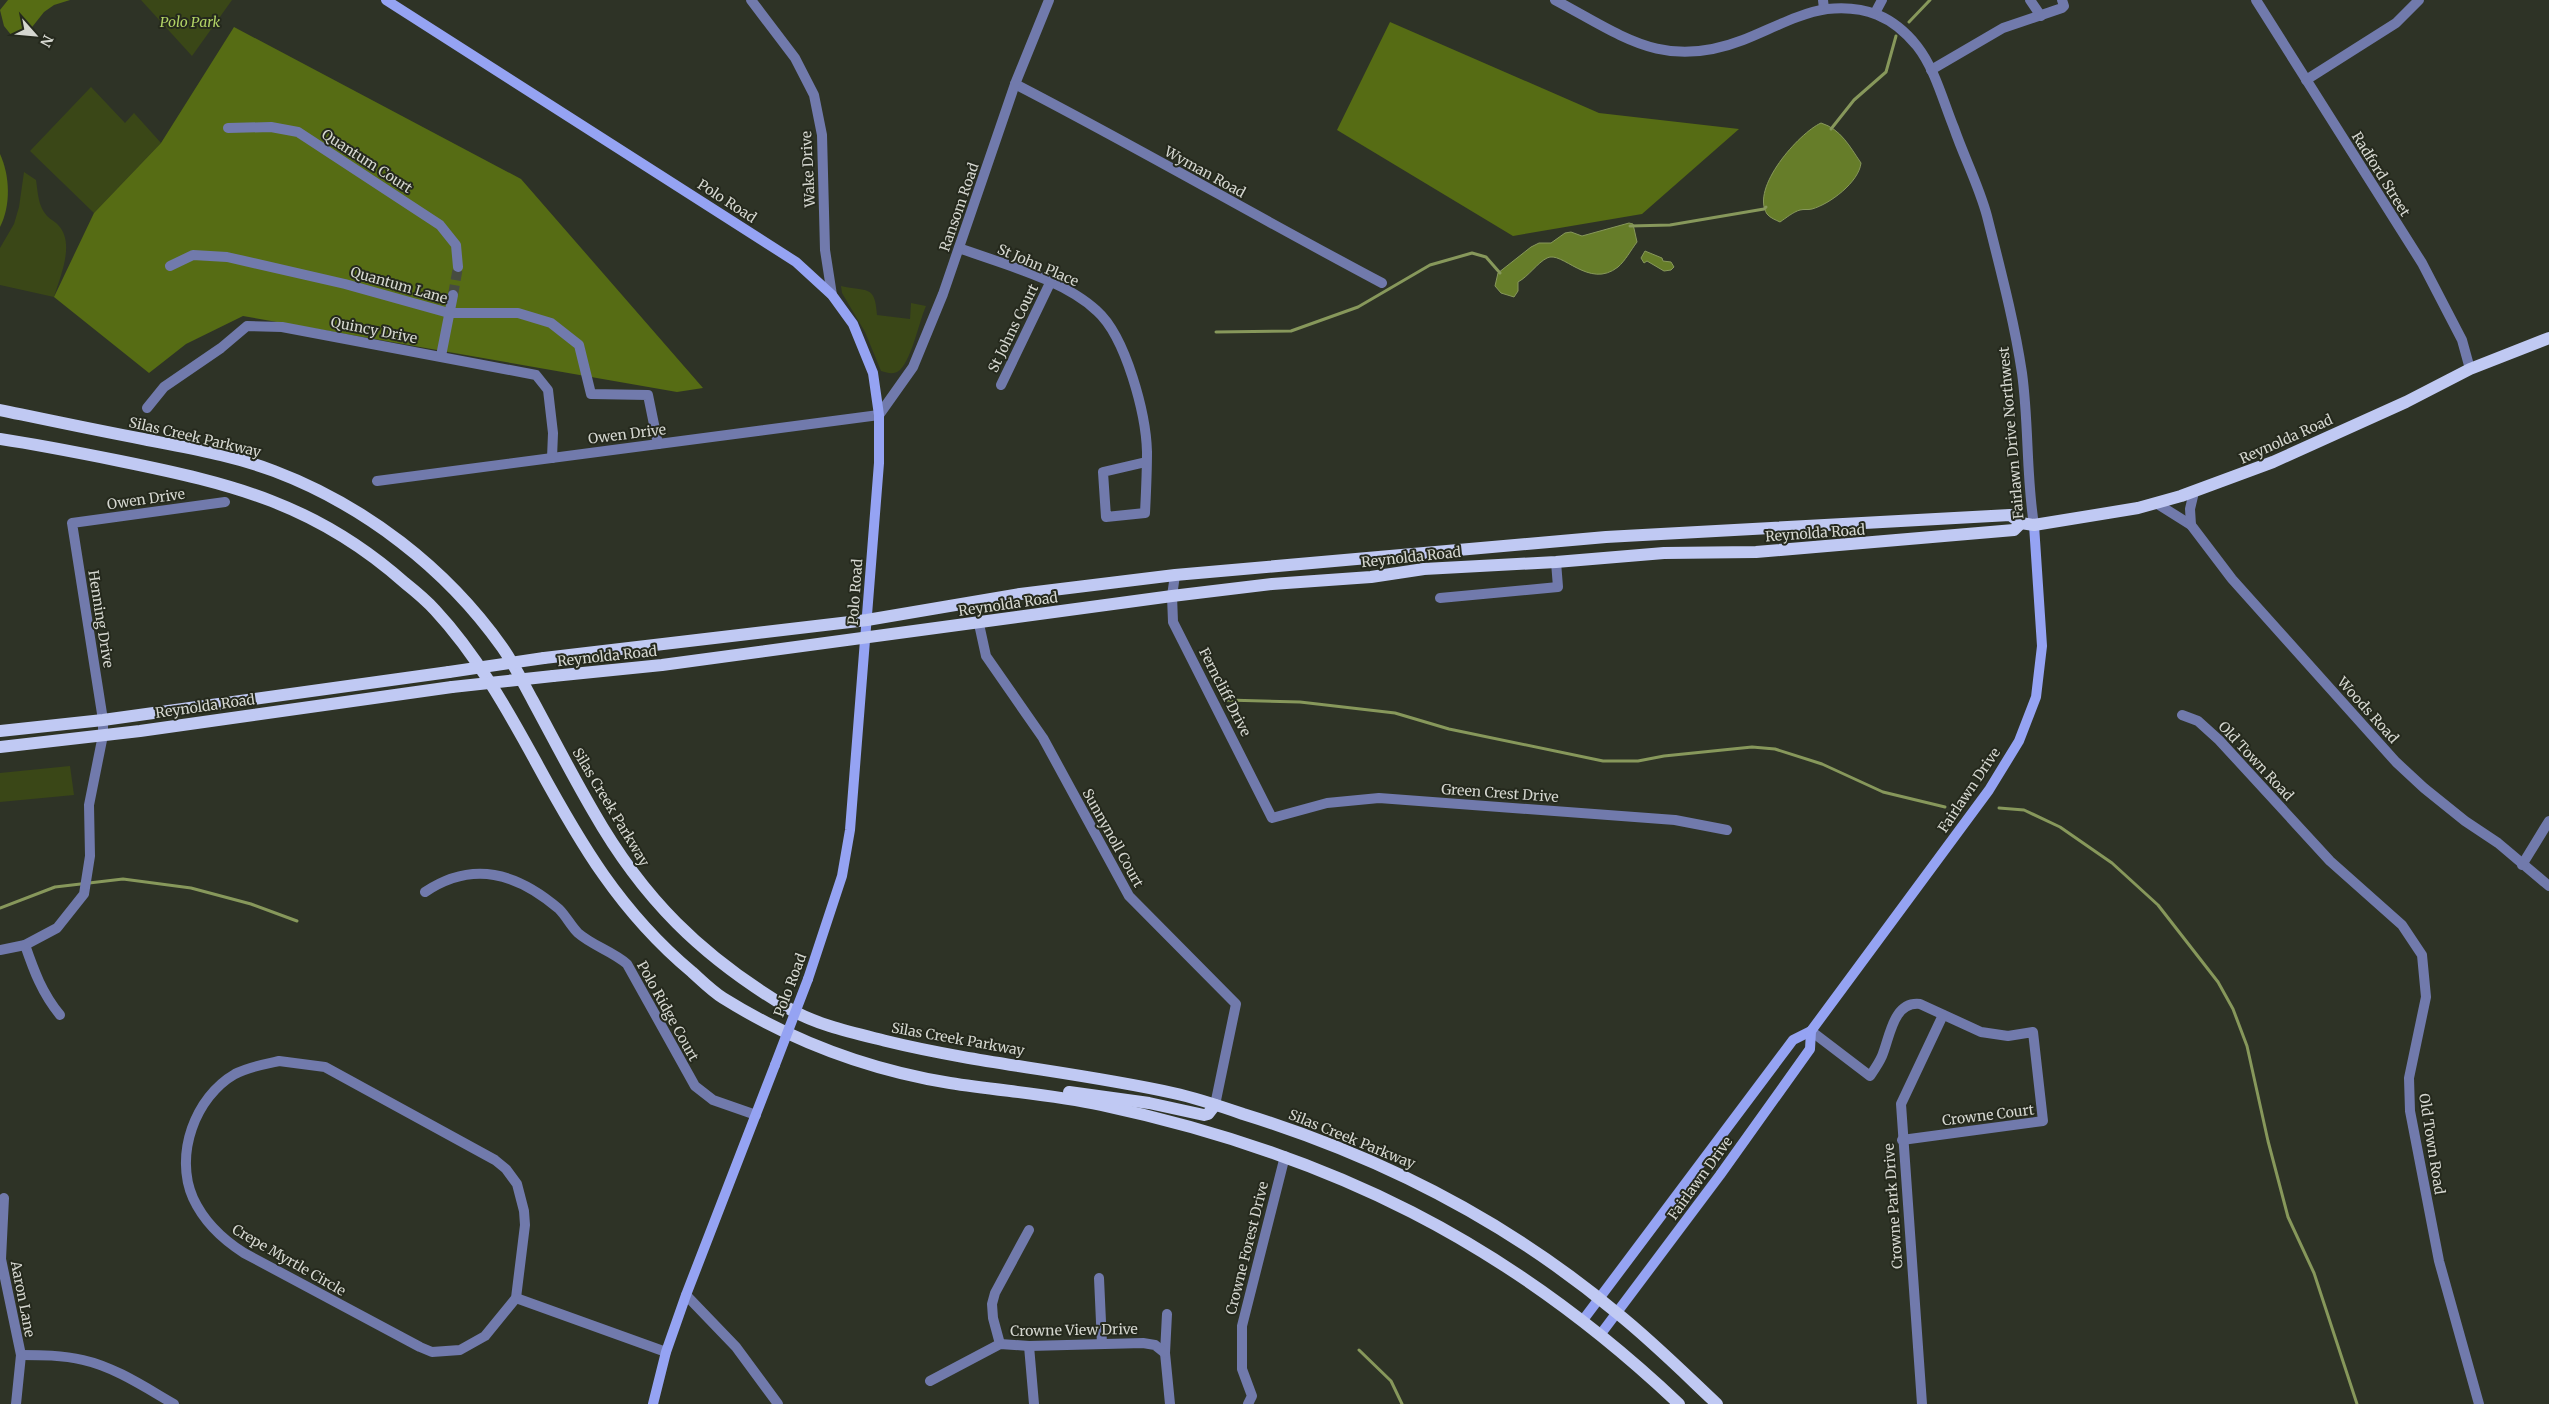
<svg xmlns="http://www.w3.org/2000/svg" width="2549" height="1404" font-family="Merriweather,serif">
	<rect width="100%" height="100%" fill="#2e3326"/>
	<!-- green -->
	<g fill="#3a4717">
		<polygon points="141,0 232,0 192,56"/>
		<polygon points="91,87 125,123 134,113 161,143 94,213 30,151"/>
		<path d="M24 172 36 180C38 193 38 206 47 216 51 220 56 222 59 226 75 244 60 277 54 297L0 285V248L14 224 19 207Z"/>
		<path d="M841 286C867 292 875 284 877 315L910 319 911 303 926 306C919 322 912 358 900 370 894 375 888 373 881 371L865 332 842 293Z"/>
		<polygon points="70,766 74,795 0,802 0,773"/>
	</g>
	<!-- forest -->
	<g fill="#566c14">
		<polygon points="8,0 70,0 54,5 44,12 25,36 12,36 4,26 0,10"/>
		<polygon points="1390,22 1599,113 1739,129 1642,214 1513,236 1337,130"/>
		<polygon points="234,27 521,179 703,388 677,392 243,316 186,344 149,373 54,297 94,213 161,143"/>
		<path d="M0 154C10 176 11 205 0 227Z"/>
	</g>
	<!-- water -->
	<g fill="#667d29" stroke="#87985b">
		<path d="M1821 123C1841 129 1850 147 1861 163 1859 182 1830 204 1812 209 1808 210 1804 209 1800 210 1793 212 1786 218 1780 222 1776 220 1770 218 1767 214 1750 188 1799 133 1821 123Z"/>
		<path d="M1629 223 1633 224 1637 242C1631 250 1625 261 1618 267 1589 290 1562 250 1547 258 1537 263 1529 276 1518 282V291L1514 297 1501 293 1495 286 1498 273 1531 247 1539 243H1551L1565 233 1571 232 1582 236Z"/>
		<polygon points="1645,251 1662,258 1663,261 1671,262 1674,267 1671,270 1664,271 1647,261 1644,263 1641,258"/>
	</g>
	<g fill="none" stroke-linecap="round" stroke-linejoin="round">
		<!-- stream -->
		<g stroke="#87985b" stroke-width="3">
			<polyline points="1909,22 1930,0"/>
			<polyline points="1831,129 1854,100 1886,72 1896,36"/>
			<polyline points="1630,226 1670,225 1764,209 1766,207"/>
			<polyline points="1216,332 1291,331 1358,307 1430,265 1472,253 1486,257 1500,273"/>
			<polyline points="1226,700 1300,702 1395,713 1449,729 1603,761 1638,761 1664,756 1752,747 1775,749 1822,764 1883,792 1945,807"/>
			<polyline points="1999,808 2024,810 2060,827 2112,863 2158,905 2218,982 2233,1009 2247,1046 2268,1141 2288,1217 2314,1273 2357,1404"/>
			<polyline points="0,908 55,887 123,879 191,888 251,904 297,921"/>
			<polyline points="1359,1350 1391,1381 1402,1404"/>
		</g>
		<!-- minor-tunnel -->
		<polyline stroke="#474c40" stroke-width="10" stroke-dasharray="10 5" stroke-linecap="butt" points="453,295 458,267"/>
		<!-- minor -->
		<g stroke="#717aac" stroke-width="10">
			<polyline points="751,0 795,58 814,95 822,135 825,250 832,295"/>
			<polyline points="1823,0 1824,9"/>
			<polyline points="2030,0 2041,16"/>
			<polyline points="2256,0 2422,263 2462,340 2470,369"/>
			<polyline points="1875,13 1882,0"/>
			<polyline points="1931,70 2003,28 2062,8 2064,6 2062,0"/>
			<polyline points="2306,80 2396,23 2419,0"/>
			<path d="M1015 84C1139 148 1259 218 1382 283"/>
			<polyline points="228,128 271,127 298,132 440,225 456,245 458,267"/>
			<path d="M959 248C1002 264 1063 279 1097 311 1126 337 1146 414 1147 452 1147 473 1146 493 1145 513L1106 517 1103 472 1146 462"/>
			<polyline points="170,266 193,255 227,257 345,284 449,313 518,313 551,323 579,345 591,394 648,395 658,444"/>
			<polyline points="441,356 453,295"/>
			<polyline points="1001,385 1050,283"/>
			<polyline points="147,408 164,387 221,348 247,326 282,327 536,375 548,390 553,433 552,458"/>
			<polyline points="377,481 879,415"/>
			<polyline points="2156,503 2191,525 2232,579 2396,762 2424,788 2465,821 2498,843 2549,886"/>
			<polyline points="2191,525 2190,509 2194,492"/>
			<polyline points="1175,575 1172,596 1173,622 1272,818 1327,803 1379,798 1675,820 1727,830"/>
			<polyline points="1440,598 1558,587 1556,562"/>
			<polyline points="979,624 986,656 1043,738 1129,896 1236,1004 1215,1105"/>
			<polyline points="2182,715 2198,721 2219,740 2330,861 2402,925 2422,955 2426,997 2409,1078 2410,1111 2439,1261 2479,1404"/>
			<polyline points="2522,865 2549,821"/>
			<path d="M425 892C473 860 517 873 559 909 566 916 571 926 578 933 593 946 612 951 627 964L695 1086 713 1100 756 1115"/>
			<path d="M25 945C34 971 42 993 60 1015"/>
			<polyline points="0,950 25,945 57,928 84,894 90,856 89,805 103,735 103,720 72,523 225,502"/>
			<path d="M1811 1031 1870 1076C1874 1070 1879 1063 1882 1056 1890 1037 1893 1001 1920 1004L1981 1032 2008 1036 2033 1032 2043 1121 1902 1140"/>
			<path d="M279 1061 325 1067 495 1160 506 1169 517 1184 524 1211 525 1225 516 1298 485 1336 460 1350 432 1352 420 1347 244 1253C222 1239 204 1222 193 1198 174 1155 195 1097 235 1074 248 1067 265 1064 279 1061Z"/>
			<polyline points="4,1198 1,1259 21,1355 16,1404"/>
			<polyline points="1099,1278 1102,1344"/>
			<polyline points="686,1295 736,1347 778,1404"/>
			<polyline points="516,1298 666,1352"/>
			<polyline points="1167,1314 1165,1353 1170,1404"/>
			<polyline points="1000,1344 993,1318 992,1304 995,1293 1029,1230"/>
			<polyline points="1029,1346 1034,1404"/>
			<path d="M21 1355C41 1355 62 1355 83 1360 115 1367 146 1388 174 1404"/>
			<polyline points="930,1381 1000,1344 1029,1346 1143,1343 1155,1345 1165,1353"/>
			<polyline points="1248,1404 1252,1396 1242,1369 1242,1326 1285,1156"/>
			<polyline points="1922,1404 1901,1104 1943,1015"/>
		</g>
		<!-- tertiary -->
		<g stroke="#717aac" stroke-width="10">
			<path d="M1555 0C1623 36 1663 71 1743 40 1769 30 1799 13 1827 9 1865 5 1893 16 1917 46 1935 69 1943 101 1954 128 1964 157 1979 186 1987 216 2000 268 2014 320 2022 373 2029 424 2026 475 2034 525"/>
			<polyline points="879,415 913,367 943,294 1015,84 1049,0"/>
		</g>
		<!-- secondary -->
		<g stroke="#95a3f3" stroke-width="10">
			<polyline points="386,0 796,262 832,295 853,324 873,373 879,415 879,463 850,830 842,876 808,979"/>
			<polyline points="1583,1320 1793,1040 1811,1031 1989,790 2019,741 2036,697 2042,646 2034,525"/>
			<polyline points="1600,1335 1720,1175 1810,1049 1811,1031"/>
			<polyline points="653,1404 666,1352 686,1295 775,1065"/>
		</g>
		<!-- primary -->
		<g stroke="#c0c9f3" stroke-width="12">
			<path d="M0 410C48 420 95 430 143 439 187 448 232 455 274 471 364 505 446 568 502 647 514 664 523 683 533 701 553 738 572 775 593 811 643 899 701 956 788 1008 816 1025 854 1033 886 1041 980 1064 1078 1072 1173 1093 1196 1098 1220 1106 1243 1114 1379 1156 1507 1221 1617 1313 1652 1341 1684 1373 1717 1404"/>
			<path d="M0 439C40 445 80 453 120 461 233 484 316 504 405 583 415 591 426 600 435 610 476 654 507 709 536 762 580 843 620 912 692 972 702 981 712 991 723 998 792 1041 870 1070 950 1083 1000 1091 1051 1094 1101 1105 1330 1154 1508 1242 1679 1404"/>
			<polyline points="544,658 867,620 1020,594 1175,575 1606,537 2010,515 2021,523 2034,525 2138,508 2181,496 2273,462 2406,402 2470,369 2549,338"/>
			<polyline points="553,676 662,665 1172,596 1272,584 1371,577 1424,569 1556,562 1664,553 1756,552 2014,530 2021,523"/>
			<polyline points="0,731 103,720 449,672"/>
			<polyline points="0,747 140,731 452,687"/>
			<polyline points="1069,1092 1149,1103 1204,1115 1208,1114 1215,1105"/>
		</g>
		<!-- secondary-bridge -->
		<polyline stroke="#95a3f3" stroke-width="10" points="775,1065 808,979"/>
		<!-- primary-bridge -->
		<g stroke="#c0c9f3" stroke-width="12">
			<polyline points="449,672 544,658"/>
			<polyline points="452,687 553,676"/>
		</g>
	</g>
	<g text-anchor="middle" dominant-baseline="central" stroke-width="4" stroke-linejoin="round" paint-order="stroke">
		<!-- park labels -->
		<g font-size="14" font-style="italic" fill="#b2d365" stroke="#25291d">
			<text x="190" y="22">Polo Park</text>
		</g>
		<!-- street labels -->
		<g font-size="14" fill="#d5d7d0" stroke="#25291d">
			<text transform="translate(367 161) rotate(33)">Quantum Court</text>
			<text transform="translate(808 169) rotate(-93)">Wake Drive</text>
			<text transform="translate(1205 172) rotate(29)">Wyman Road</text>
			<text transform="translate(2381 174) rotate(58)">Radford Street</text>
			<text transform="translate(727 201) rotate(33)">Polo Road</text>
			<text transform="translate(959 207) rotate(-71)">Ransom Road</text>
			<text transform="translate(1038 265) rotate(23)">St John Place</text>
			<text transform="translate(399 285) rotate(16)">Quantum Lane</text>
			<text transform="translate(1013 328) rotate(-64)">St Johns Court</text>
			<text transform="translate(374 330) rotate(11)">Quincy Drive</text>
			<text transform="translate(2011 433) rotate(-95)">Fairlawn Drive Northwest</text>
			<text transform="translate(627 434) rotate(-7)">Owen Drive</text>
			<text transform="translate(195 437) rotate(13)">Silas Creek Parkway</text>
			<text transform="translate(2286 439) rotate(-24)">Reynolda Road</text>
			<text transform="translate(146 499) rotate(-8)">Owen Drive</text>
			<text transform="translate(1815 533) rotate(-4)">Reynolda Road</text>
			<text transform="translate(1411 557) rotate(-6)">Reynolda Road</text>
			<text transform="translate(855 592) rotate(-86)">Polo Road</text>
			<text transform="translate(1008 604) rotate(-8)">Reynolda Road</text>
			<text transform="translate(101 619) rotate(81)">Henning Drive</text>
			<text transform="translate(607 656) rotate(-6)">Reynolda Road</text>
			<text transform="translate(1225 692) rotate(63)">Ferncliff Drive</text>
			<text transform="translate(205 706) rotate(-8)">Reynolda Road</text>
			<text transform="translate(2368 710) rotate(48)">Woods Road</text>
			<text transform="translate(2256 761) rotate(47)">Old Town Road</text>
			<text transform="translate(1969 790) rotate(-56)">Fairlawn Drive</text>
			<text transform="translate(1500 793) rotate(4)">Green Crest Drive</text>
			<text transform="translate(611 807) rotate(59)">Silas Creek Parkway</text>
			<text transform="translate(1113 838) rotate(61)">Sunnynoll Court</text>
			<text transform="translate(790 985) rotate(-69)">Polo Road</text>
			<text transform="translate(668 1011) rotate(61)">Polo Ridge Court</text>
			<text transform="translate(958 1039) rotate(10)">Silas Creek Parkway</text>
			<text transform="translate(1988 1115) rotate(-7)">Crowne Court</text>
			<text transform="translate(1352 1139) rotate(22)">Silas Creek Parkway</text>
			<text transform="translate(2432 1144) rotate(81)">Old Town Road</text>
			<text transform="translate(1700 1178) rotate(-54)">Fairlawn Drive</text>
			<text transform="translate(1893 1206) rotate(-94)">Crowne Park Drive</text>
			<text transform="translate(1247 1248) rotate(-76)">Crowne Forest Drive</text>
			<text transform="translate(289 1260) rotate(30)">Crepe Myrtle Circle</text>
			<text transform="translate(23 1299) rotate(79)">Aaron Lane</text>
			<text transform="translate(1074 1330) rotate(-1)">Crowne View Drive</text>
		</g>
	</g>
	<!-- north arrow -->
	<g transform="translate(35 35) rotate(117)" stroke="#25291d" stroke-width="4" paint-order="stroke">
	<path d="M0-4L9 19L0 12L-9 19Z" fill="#d5d7d0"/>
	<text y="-8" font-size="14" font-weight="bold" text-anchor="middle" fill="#d5d7d0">N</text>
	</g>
</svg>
